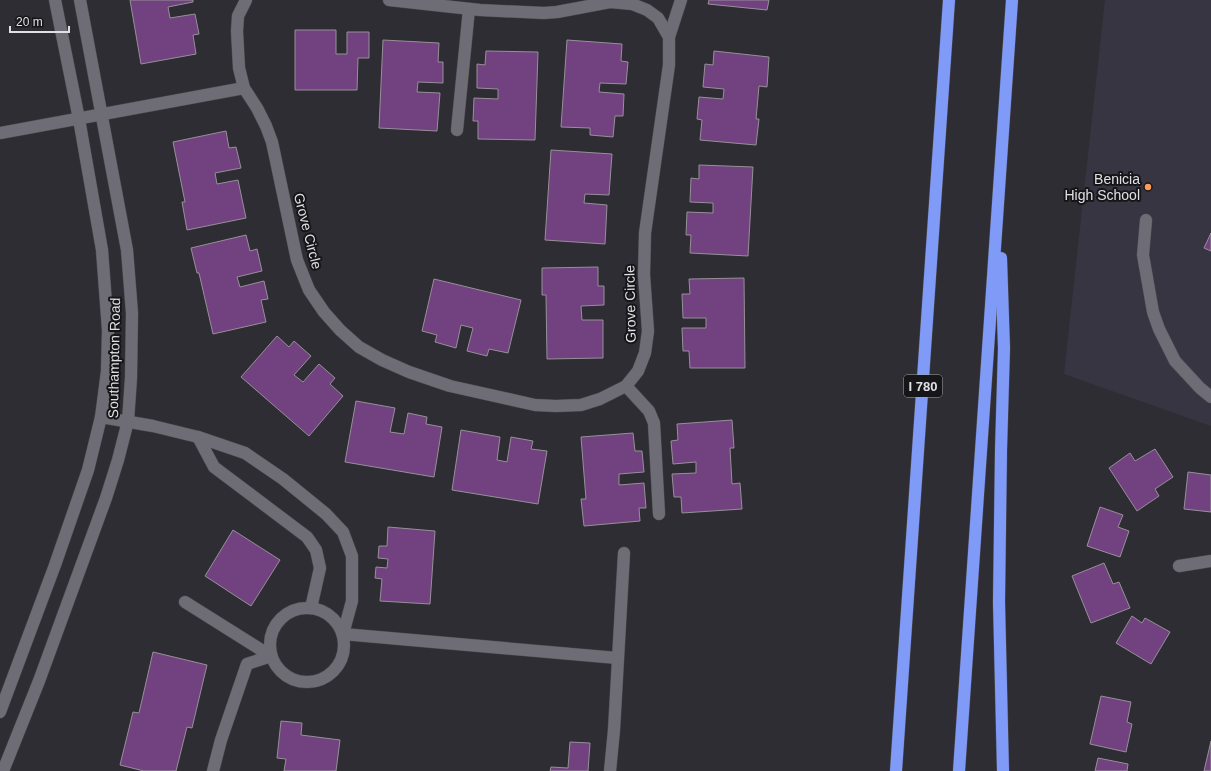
<svg xmlns="http://www.w3.org/2000/svg" width="1211" height="771" font-family="Arial,sans-serif">
	<rect width="100%" height="100%" fill="#2e2d34"/>
	<!-- built -->
	<polygon fill="#383542" points="1105,0 1211,0 1211,426 1064,374"/>
	<!-- building -->
	<g fill="#71427f" stroke="#969098">
		<polygon points="130,0 193,0 193,2 168,7 170,18 195,14 199,34 193,35 196,54 141,64"/>
		<polygon points="709,0 769,0 767,10 708,4"/>
		<polygon points="295,30 336,30 336,54 347,54 347,32 369,32 369,58 358,58 357,90 295,90"/>
		<polygon points="383,40 439,43 438,62 443,62 443,83 418,82 417,92 440,93 437,131 379,128"/>
		<polygon points="567,40 622,44 621,61 628,62 626,84 600,83 599,92 624,94 623,116 615,116 613,137 590,135 590,128 561,127"/>
		<polygon points="486,51 538,52 535,140 478,139 478,121 473,121 474,98 498,99 498,89 477,88 477,64 485,65"/>
		<polygon points="714,51 769,57 767,87 759,86 756,119 759,119 756,145 700,140 702,120 697,119 699,97 723,99 724,89 703,87 705,64 713,65"/>
		<polygon points="226,131 229,148 236,147 241,168 215,173 217,184 238,180 246,218 187,230 182,202 185,202 173,142"/>
		<polygon points="551,150 612,154 609,195 585,194 584,203 607,205 605,244 545,240"/>
		<polygon points="699,165 753,167 748,256 690,253 691,235 686,235 687,212 713,213 713,203 690,202 691,178 699,179"/>
		<polygon points="1211,233 1211,251 1204,248"/>
		<polygon points="246,235 250,251 257,249 262,271 237,277 240,287 264,281 268,299 261,300 266,322 213,334 199,273 197,273 191,248"/>
		<polygon points="598,267 598,286 604,286 604,305 581,306 582,320 603,320 603,358 547,359 546,295 542,295 542,268"/>
		<polygon points="744,278 745,368 690,368 689,351 683,351 682,328 706,328 706,318 683,318 682,294 690,294 689,279"/>
		<polygon points="434,279 521,300 508,353 489,349 487,356 467,351 473,328 461,325 456,348 435,342 437,335 422,331"/>
		<polygon points="277,336 289,347 294,341 311,356 294,375 303,382 319,364 335,378 330,384 343,396 309,436 241,377"/>
		<polygon points="356,401 395,408 390,432 404,434 408,413 427,417 426,424 442,427 434,477 345,462"/>
		<polygon points="732,420 734,448 730,448 732,484 740,483 742,509 682,513 681,497 674,497 672,474 696,473 696,462 673,464 671,441 678,440 677,424"/>
		<polygon points="461,430 500,437 497,460 507,462 511,437 533,441 531,449 547,451 538,504 452,490"/>
		<polygon points="633,433 635,451 642,451 644,472 619,474 619,485 644,483 646,508 639,508 640,521 584,526 581,499 586,499 581,437"/>
		<polygon points="1155,449 1173,477 1155,489 1159,496 1137,511 1109,468 1130,453 1135,461"/>
		<polygon points="1188,472 1211,475 1211,512 1184,509"/>
		<polygon points="1100,507 1123,515 1118,527 1129,531 1120,557 1087,546"/>
		<polygon points="388,527 435,531 430,604 380,601 382,579 375,578 376,567 387,568 388,559 378,558 379,546 387,546"/>
		<polygon points="233,530 280,560 251,606 205,576"/>
		<polygon points="1104,563 1113,584 1119,582 1130,608 1091,623 1072,576"/>
		<polygon points="1132,616 1142,623 1145,618 1170,632 1151,664 1116,643"/>
		<polygon points="153,652 207,665 192,728 187,727 176,771 144,771 120,765 133,712 139,713"/>
		<polygon points="1101,696 1131,702 1127,722 1132,724 1126,752 1090,744"/>
		<polygon points="281,721 302,723 301,735 340,740 336,771 284,771 286,759 277,758"/>
		<polygon points="1211,741 1211,771 1204,771"/>
		<polygon points="570,742 590,743 588,771 550,771 551,767 568,768"/>
		<polygon points="1098,758 1128,764 1127,771 1095,771"/>
	</g>
	<g fill="none" stroke-linecap="round" stroke-linejoin="round">
		<!-- minor casing -->
		<g stroke="#4b4a50" stroke-width="13">
			<g id="minor">
				<polyline points="246,0 238,16 237,31 239,68 244,88 257,108 266,126 272,142 297,260 309,290 324,312 340,330 359,347 382,360 409,372 450,386 535,405 556,406 581,405 600,399 626,386 638,371 645,353 648,331 644,275 645,233 669,65 669,37 658,18 647,10 632,4 610,2 557,12 544,13 480,10 389,0"/>
				<polyline points="669,37 681,0"/>
				<polyline points="457,130 469,9"/>
				<polyline points="0,133 244,88"/>
				<polyline points="1146,220 1143,255 1153,312 1159,329 1175,361 1200,388 1211,397"/>
				<polyline points="626,386 649,411 654,423 659,514"/>
				<polyline points="101,417 153,426 198,437 245,453 283,479 326,514 343,532 352,556 352,601 343,634 617,658"/>
				<polyline points="198,437 214,467 307,537 316,550 320,568 311,608"/>
				<polyline points="1179,566 1211,561"/>
				<polyline points="185,602 271,656"/>
				<circle cx="307" cy="645" r="37"/>
				<polyline points="0,712 55,565 88,470 101,417 107,371 108,330 102,250 79,119 55,0"/>
				<polyline points="3,771 39,681 106,498 118,460 128,421 131,378 132,313 127,250 80,0"/>
				<polyline points="213,771 221,740 247,664 271,656"/>
				<polyline points="610,771 614,730 624,553"/>
			</g>
		</g>
		<!-- highway casing -->
		<g stroke="#4b4a50" stroke-width="13">
			<g id="highway">
				<polyline points="1001,258 1004,348 1001,450 999,602 1003,771"/>
				<polyline points="896,771 949,0"/>
				<polyline points="959,771 1012,0"/>
			</g>
		</g>
		<!-- minor -->
		<use href="#minor" stroke="#6e6d75" stroke-width="12"/>
		<!-- highway -->
		<use href="#highway" stroke="#809bf7" stroke-width="12"/>
	</g>
	<!-- markers -->
	<circle fill="#fd9c56" stroke="#161619" stroke-width="1.5" cx="1148" cy="187" r="4"/>
	<g text-anchor="middle" dominant-baseline="central" stroke-width="4" stroke-linejoin="round" paint-order="stroke">
		<!-- shield labels -->
		<rect fill="#161619" stroke="#a3a3a7" stroke-width="1" x="904" y="375" width="38" height="22" rx="3"/>
		<g font-size="13" font-weight="bold" fill="#e0dfe4">
			<text x="923" y="386">I 780</text>
		</g>
		<!-- poi labels -->
		<g font-size="14" fill="#e0dfe4" stroke="#161619" text-anchor="end">
			<text x="1140" y="179">Benicia<tspan x="1140" dy="16">High School</tspan></text>
		</g>
		<!-- street labels -->
		<g font-size="14" fill="#e0dfe4" stroke="#161619">
			<text transform="translate(308 231) rotate(76)">Grove Circle</text>
			<text transform="translate(630 304) rotate(-91)">Grove Circle</text>
			<text transform="translate(114 358) rotate(-89)">Southampton Road</text>
		</g>
	</g>
	<!-- scale -->
	<path d="M10 26v6h59v-6" fill="none" stroke="#e0dfe4" stroke-width="2"/>
	<text x="16" y="26" font-size="12" fill="#e0dfe4" stroke="#161619" stroke-width="3" paint-order="stroke">20 m</text>
</svg>
